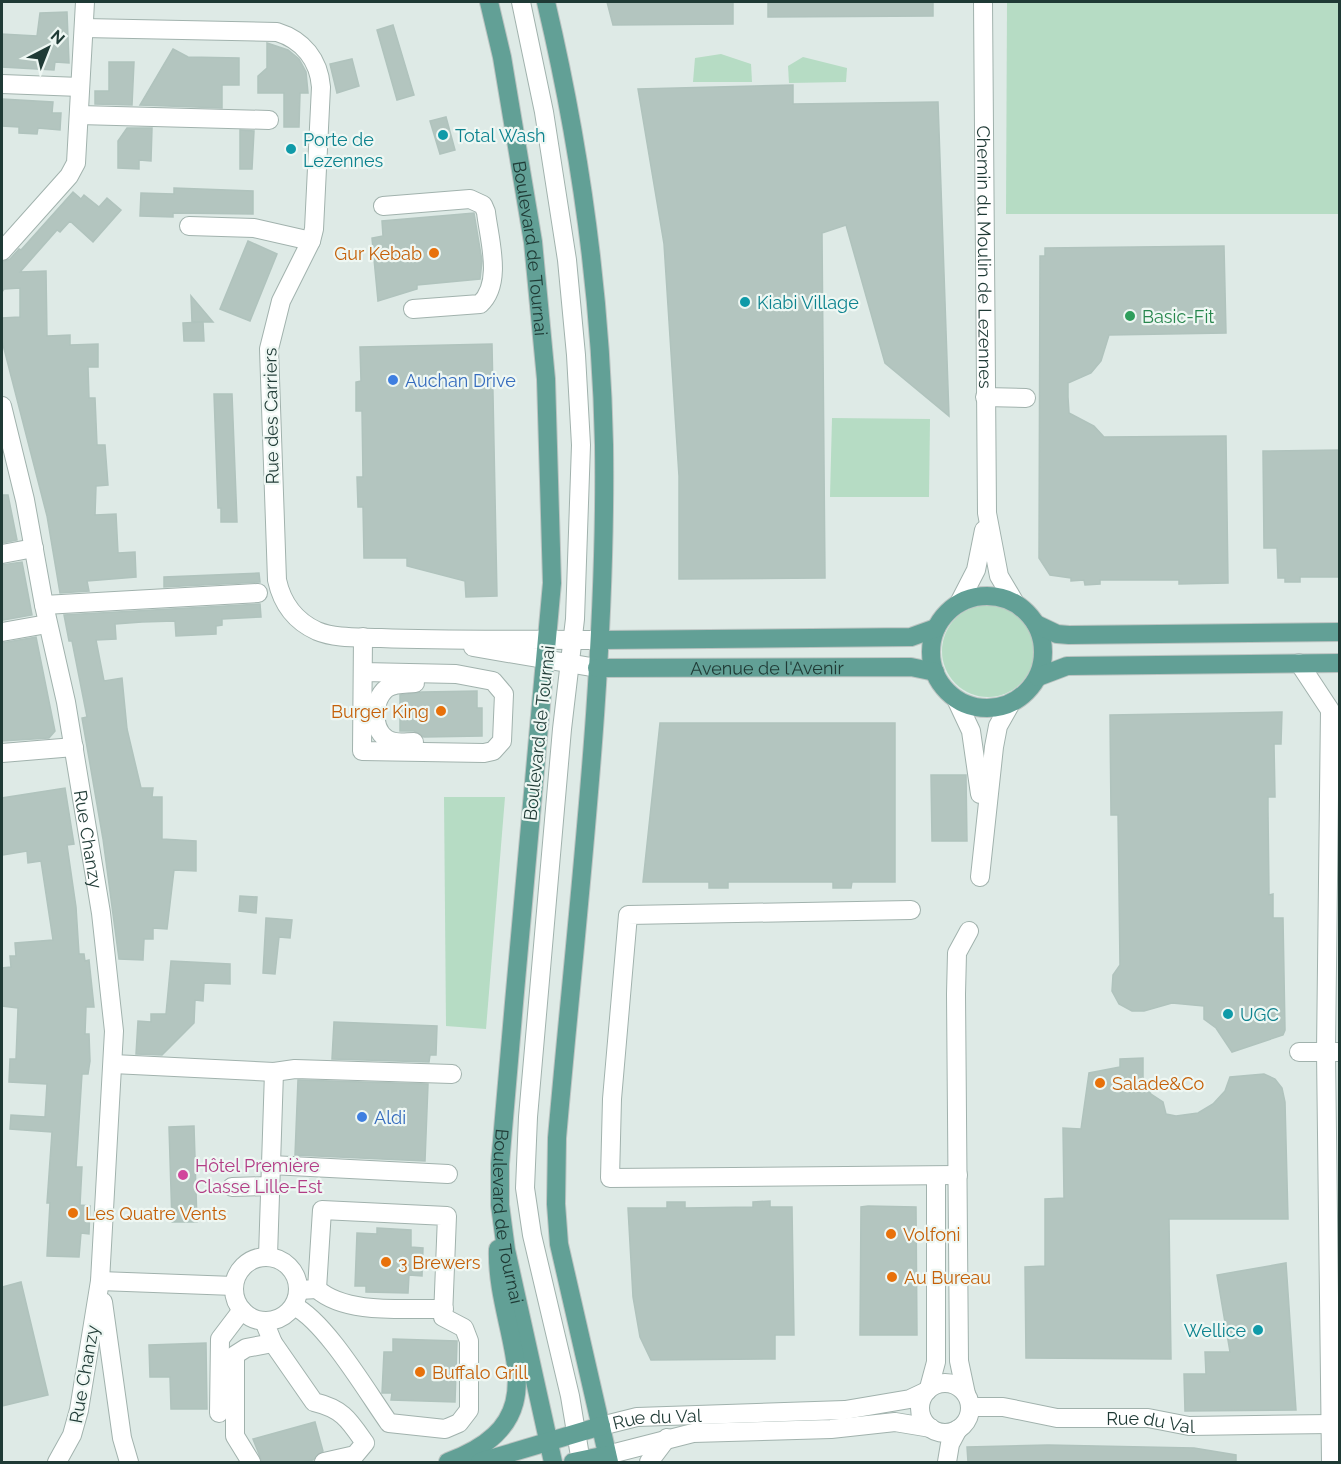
<svg xmlns="http://www.w3.org/2000/svg" width="1341" height="1464" font-family="Raleway,sans-serif">
	<rect width="100%" height="100%" fill="#deeae6"/>
	<!-- green -->
	<g fill="#b6dcc4">
		<polygon points="1007,2 1339,2 1339,214 1006,214"/>
		<polygon points="721,54 751,64 752,82 693,82 695,58"/>
		<polygon points="803,57 847,68 846,82 789,83 788,66"/>
		<polygon points="832,418 930,419 929,497 830,497"/>
		<circle cx="988" cy="651" r="46"/>
		<polygon points="444,797 505,797 486,1029 446,1026"/>
	</g>
	<!-- building -->
	<g fill="#b3c5bf" stroke="#b0c3bd" stroke-width="1.5">
		<polygon points="607,2 733,2 733,24 613,25"/>
		<polygon points="768,2 933,2 933,16 768,17"/>
		<polygon points="67,12 69,63 55,62 54,70 2,67 2,34 37,36 40,13"/>
		<polygon points="393,25 414,95 397,100 377,30"/>
		<polygon points="267,43 288,50 299,59 306,72 308,93 300,93 299,127 284,127 284,93 258,93 258,76 267,68"/>
		<polygon points="173,49 188,57 239,58 239,85 222,85 222,108 140,105"/>
		<polygon points="352,59 359,86 337,93 330,64"/>
		<polygon points="109,62 134,62 132,105 95,104 95,91 109,91"/>
		<polygon points="793,85 793,104 938,102 949,416 885,363 846,225 822,233 825,578 679,579 679,476 664,244 638,89"/>
		<polygon points="2,99 53,102 52,113 61,113 60,130 38,128 37,134 19,133 19,127 2,126"/>
		<polygon points="446,117 455,150 440,154 430,121"/>
		<polygon points="127,128 152,128 151,161 139,160 139,169 118,168 118,141"/>
		<polygon points="240,130 254,131 252,169 240,169"/>
		<polygon points="174,188 253,191 253,214 173,213 173,217 140,216 141,193 174,194"/>
		<polygon points="73,192 81,199 84,195 99,207 107,198 121,210 93,242 70,221 60,232 57,230 20,272 46,271 47,336 70,335 70,345 98,344 98,367 88,367 89,398 95,398 97,445 105,445 108,485 96,486 95,515 116,514 118,553 135,552 136,577 87,581 89,591 60,593 47,516 2,341 2,318 20,317 20,288 4,289 2,292 2,262 10,259 19,249 21,250"/>
		<polygon points="474,213 482,261 480,279 417,285 417,289 378,301 372,238 383,236 382,221"/>
		<polygon points="248,241 277,254 250,321 220,309"/>
		<polygon points="1224,246 1226,333 1109,335 1101,361 1091,373 1068,383 1068,397 1069,413 1094,426 1104,437 1226,436 1228,583 1179,584 1179,580 1100,580 1100,584 1085,585 1084,580 1071,581 1071,578 1050,575 1039,558 1040,256 1045,256 1045,248"/>
		<polygon points="191,296 213,322 192,322"/>
		<polygon points="203,322 204,341 184,341 183,323"/>
		<polygon points="492,344 497,596 466,597 465,581 407,566 407,558 364,558 363,507 358,507 357,477 363,477 362,411 356,411 356,382 361,381 360,347"/>
		<polygon points="214,394 232,394 237,522 221,522 221,508 218,508"/>
		<polygon points="1340,450 1340,577 1300,577 1300,582 1285,582 1285,578 1278,578 1277,548 1264,548 1263,451"/>
		<polygon points="2,495 8,495 17,540 2,543"/>
		<polygon points="22,562 32,615 3,620 2,565"/>
		<polygon points="259,573 260,582 164,587 164,577"/>
		<polygon points="260,604 261,617 222,619 222,625 216,626 216,634 176,636 175,621 142,622 115,624 116,639 96,640 104,681 122,678 127,729 141,788 153,788 152,797 162,797 162,839 196,841 196,871 174,870 167,929 153,928 153,939 144,939 143,960 119,959 103,839 82,718 87,717 72,641 69,641 64,615"/>
		<polygon points="36,637 55,731 49,738 2,741 2,643"/>
		<polygon points="477,691 477,708 482,708 482,736 424,737 414,731 400,731 400,695 422,692"/>
		<polygon points="1282,712 1281,744 1274,744 1275,797 1268,797 1268,811 1269,895 1273,894 1273,918 1283,918 1285,1030 1283,1035 1232,1052 1216,1028 1204,1019 1204,1006 1172,1003 1144,1011 1132,1011 1119,1004 1112,991 1113,975 1120,965 1118,815 1111,815 1110,715"/>
		<polygon points="660,723 895,723 895,882 852,882 851,888 833,888 833,882 728,882 728,888 709,888 709,882 643,882"/>
		<polygon points="931,775 966,775 967,841 932,841"/>
		<polygon points="65,788 74,844 67,845 76,907 79,954 84,954 85,961 89,960 94,1007 86,1007 85,1034 89,1034 90,1061 88,1074 82,1074 76,1167 82,1167 80,1205 90,1206 89,1234 81,1233 79,1257 47,1256 50,1203 47,1203 52,1132 10,1129 11,1115 45,1117 47,1084 9,1082 10,1059 16,1059 18,1008 2,1006 2,968 11,967 10,956 16,956 15,943 53,940 41,861 28,863 27,851 2,855 2,798"/>
		<polygon points="240,896 257,897 256,913 239,911"/>
		<polygon points="266,918 292,920 290,938 279,937 275,974 263,973"/>
		<polygon points="171,961 230,964 230,984 204,983 203,1001 195,1000 194,1023 162,1055 136,1054 138,1021 151,1022 151,1014 166,1014"/>
		<polygon points="334,1022 437,1026 436,1055 430,1055 429,1062 332,1059"/>
		<polygon points="1143,1058 1143,1084 1151,1094 1163,1102 1166,1114 1176,1116 1198,1113 1213,1104 1225,1091 1230,1077 1264,1074 1275,1079 1282,1088 1285,1102 1288,1219 1169,1219 1171,1359 1026,1358 1025,1267 1045,1266 1045,1199 1064,1198 1063,1128 1081,1129 1089,1073 1120,1067 1120,1059"/>
		<polygon points="298,1080 428,1084 425,1161 295,1155"/>
		<polygon points="194,1126 197,1222 172,1222 169,1127"/>
		<polygon points="770,1201 770,1207 792,1207 794,1335 775,1335 775,1359 651,1360 640,1337 633,1297 628,1208 667,1208 667,1202 685,1202 685,1208 753,1207 753,1202"/>
		<polygon points="868,1206 916,1207 917,1335 860,1335 861,1207"/>
		<polygon points="377,1228 411,1230 411,1247 423,1248 422,1276 409,1275 408,1293 366,1292 366,1286 355,1286 357,1233 377,1234"/>
		<polygon points="1286,1263 1296,1410 1185,1411 1184,1374 1206,1374 1205,1352 1230,1352 1217,1275"/>
		<polygon points="21,1282 48,1395 2,1406 2,1287"/>
		<polygon points="393,1339 457,1341 455,1402 391,1400 392,1393 382,1393 384,1352 393,1352"/>
		<polygon points="206,1343 207,1409 171,1409 170,1377 150,1377 149,1345"/>
		<polygon points="315,1422 323,1451 313,1460 302,1462 262,1462 253,1439"/>
		<polygon points="1048,1445 1194,1448 1236,1455 1236,1462 968,1462 967,1447"/>
	</g>
	<g fill="none" stroke-linecap="round" stroke-linejoin="round">
		<!-- minor casing -->
		<g stroke="#a1b2ad" stroke-width="20">
			<g id="minor">
				<polyline points="521,2 544,112 567,260 576,355 581,445 575,619 562,729 528,1117 525,1188 532,1235 570,1396 581,1462"/>
				<path id="s1" d="M983 2 987 513 999 576 1015 603"/>
				<path d="M84 28 277 32C303 40 319 60 321 87L314 229 311 241 281 301 269 349 277 580C282 603 295 621 317 631 336 639 360 637 381 638 454 641 527 639 600 640"/>
				<polyline points="2,84 80,87"/>
				<polyline points="79,115 269,120"/>
				<path d="M383 206 470 199 483 205 486 212C489 239 503 283 480 304L413 309"/>
				<polyline points="189,226 254,228 311,241"/>
				<polyline points="2,251 69,176 76,163 85,2"/>
				<polyline points="985,397 1026,398"/>
				<path id="s2" d="M2 406 25 500 44 605 66 702 101 913 114 1031 100 1281 79 1410 72 1435 57 1462"/>
				<polyline points="2,554 34,548"/>
				<polyline points="959,603 976,570 984,530"/>
				<polyline points="44,605 258,593"/>
				<polyline points="2,632 47,624"/>
				<polyline points="363,637 362,751 484,753 493,751 502,741 504,694 493,681 456,674 363,672"/>
				<polyline points="473,647 597,668"/>
				<polyline points="1299,663 1330,710 1326,1052 1331,1462"/>
				<polyline points="956,699 971,731 980,794"/>
				<path d="M414 742C408 742 401 743 395 742 371 738 370 701 387 688 395 683 405 684 415 683"/>
				<polyline points="2,753 74,747"/>
				<polyline points="980,877 994,747 998,726 1011,703"/>
				<polyline points="911,910 628,915 612,1099 610,1178 958,1175"/>
				<polyline points="1299,1052 1340,1052"/>
				<polyline points="113,1064 274,1072 295,1069 452,1074"/>
				<polyline points="271,1165 448,1174"/>
				<polyline points="232,1187 270,1186"/>
				<polyline points="268,1256 274,1072"/>
				<circle cx="266" cy="1289" r="32"/>
				<polyline points="100,1281 234,1286"/>
				<path d="M317 1289C346 1315 406 1308 444 1309"/>
				<polyline points="103,1302 122,1438 129,1462"/>
				<path d="M294 1306C326 1322 367 1392 389 1423L445 1429 459 1423 469 1410V1341L464 1328 443 1317 447 1216 322 1210 317 1289 299 1290"/>
				<path d="M264 1321 273 1343 314 1402C343 1409 349 1420 365 1443L355 1455 324 1462"/>
				<circle cx="945" cy="1408" r="25"/>
				<polyline points="929,1388 936,1362 936,1176"/>
				<polyline points="966,1394 959,1361 956,994 957,953 969,931"/>
				<path id="s3" d="M970 1407H1003L1057 1418H1148L1189 1426 1331 1424"/>
				<polyline points="219,1413 220,1339 242,1310"/>
				<path id="s4" d="M601 1426 637 1417 845 1410 910 1399 927 1391"/>
				<polyline points="607,1455 693,1433 831,1429 895,1422 931,1428"/>
				<polyline points="251,1462 235,1436 235,1355 246,1348 273,1343"/>
				<polyline points="649,1462 667,1438"/>
				<polyline points="947,1462 950,1444 958,1429"/>
			</g>
		</g>
		<!-- major casing -->
		<g stroke="#bcc4c2" stroke-width="20">
			<g id="major">
				<path id="s5" d="M489 2 502 57 533 242 546 379 552 583 514 1003 500 1164V1205L506 1250 553 1462"/>
				<path d="M546 2C580 146 601 296 604 445 607 674 577 909 557 1138L556 1204 559 1244 609 1462"/>
				<circle cx="987" cy="652" r="56"/>
				<polyline points="1036,624 1057,634 1069,635 1340,632"/>
				<polyline points="600,640 911,637 936,628"/>
				<path id="s6" d="M597 668 911 667 935 672"/>
				<polyline points="1038,677 1067,666 1340,663"/>
				<path d="M448 1462C567 1418 495 1336 498 1249"/>
				<polyline points="480,1462 601,1426"/>
				<polyline points="573,1462 607,1455"/>
			</g>
		</g>
		<!-- minor -->
		<use href="#minor" stroke="#fff" stroke-width="18"/>
		<!-- major -->
		<use href="#major" stroke="#62a096" stroke-width="18"/>
	</g>
	<!-- markers -->
	<g fill="#0f9aa8" stroke="#eef7f3" stroke-width="2">
		<circle cx="443" cy="135" r="6"/>
		<circle cx="291" cy="149" r="6"/>
		<circle cx="745" cy="302" r="6"/>
		<circle cx="1228" cy="1014" r="6"/>
		<circle cx="1258" cy="1330" r="6"/>
	</g>
	<g fill="#e8710a" stroke="#eef7f3" stroke-width="2">
		<circle cx="434" cy="253" r="6"/>
		<circle cx="441" cy="711" r="6"/>
		<circle cx="1100" cy="1083" r="6"/>
		<circle cx="73" cy="1213" r="6"/>
		<circle cx="891" cy="1234" r="6"/>
		<circle cx="386" cy="1262" r="6"/>
		<circle cx="892" cy="1277" r="6"/>
		<circle cx="420" cy="1372" r="6"/>
	</g>
	<circle fill="#2e9e5b" stroke="#eef7f3" stroke-width="2" cx="1130" cy="316" r="6"/>
	<g fill="#3f7fe0" stroke="#eef7f3" stroke-width="2">
		<circle cx="393" cy="380" r="6"/>
		<circle cx="362" cy="1117" r="6"/>
	</g>
	<circle fill="#d1479c" stroke="#eef7f3" stroke-width="2" cx="183" cy="1175" r="6"/>
	<g text-anchor="middle" dominant-baseline="central" stroke-width="4.5" stroke-linejoin="round" paint-order="stroke">
		<!-- culture labels -->
		<g font-size="18" fill="#0d838f" stroke="#eef7f3" text-anchor="start">
			<text x="455" y="135">Total Wash</text>
			<text x="303" y="139">Porte de<tspan x="303" dy="21">Lezennes</tspan></text>
			<text x="757" y="302">Kiabi Village</text>
			<text x="1240" y="1014">UGC</text>
			<text x="1246" y="1330" text-anchor="end">Wellice</text>
		</g>
		<!-- street labels -->
		<g font-size="18" fill="#1f3a35" stroke="#eef7f3">
			<text stroke="none"><textPath href="#s5" startOffset="250">Boulevard de Tournai</textPath></text>
			<text stroke="none"><textPath href="#s1" startOffset="255">Chemin du Moulin de Lezennes</textPath></text>
			<text transform="translate(271 416) rotate(-91)">Rue des Carriers</text>
			<text stroke="none"><textPath href="#s6" startOffset="170">Avenue de l'Avenir</textPath></text>
			<text transform="translate(539 733) rotate(-84)">Boulevard de Tournai</text>
			<text stroke="none"><textPath href="#s2" startOffset="442">Rue Chanzy</textPath></text>
			<text stroke="none"><textPath href="#s5" startOffset="1222">Boulevard de Tournai</textPath></text>
			<text transform="translate(84 1374) rotate(-80)">Rue Chanzy</text>
			<text stroke="none"><textPath href="#s4" startOffset="57">Rue du Val</textPath></text>
			<text stroke="none"><textPath href="#s3" startOffset="182">Rue du Val</textPath></text>
		</g>
		<!-- food labels -->
		<g font-size="18" fill="#c56008" stroke="#eef7f3" text-anchor="start">
			<text x="422" y="253" text-anchor="end">Gur Kebab</text>
			<text x="429" y="711" text-anchor="end">Burger King</text>
			<text x="1112" y="1083">Salade&amp;Co</text>
			<text x="85" y="1213">Les Quatre Vents</text>
			<text x="903" y="1234">Volfoni</text>
			<text x="398" y="1262">3 Brewers</text>
			<text x="904" y="1277">Au Bureau</text>
			<text x="432" y="1372">Buffalo Grill</text>
		</g>
		<!-- leisure labels -->
		<g font-size="18" fill="#27864d" stroke="#eef7f3" text-anchor="start">
			<text x="1142" y="316">Basic-Fit</text>
		</g>
		<!-- shop labels -->
		<g font-size="18" fill="#366cbe" stroke="#eef7f3" text-anchor="start">
			<text x="405" y="380">Auchan Drive</text>
			<text x="374" y="1117">Aldi</text>
		</g>
		<!-- hotel labels -->
		<g font-size="18" fill="#b23c85" stroke="#eef7f3" text-anchor="start">
			<text x="195" y="1165">Hôtel Première<tspan x="195" dy="21">Classe Lille-Est</tspan></text>
		</g>
	</g>
	<!-- border -->
	<rect width="1341" height="1464" fill="none" stroke="#1f3a35" stroke-width="6"/>
	<!-- north arrow -->
	<g transform="translate(48 48) rotate(42)" stroke="#eef7f3" stroke-width="4.5" paint-order="stroke">
	<path d="M0-4.5L10 22L0 15L-10 22Z" fill="#1f3a35"/>
	<text y="-9" font-size="16" font-weight="bold" text-anchor="middle" fill="#1f3a35">N</text>
	</g>
</svg>
